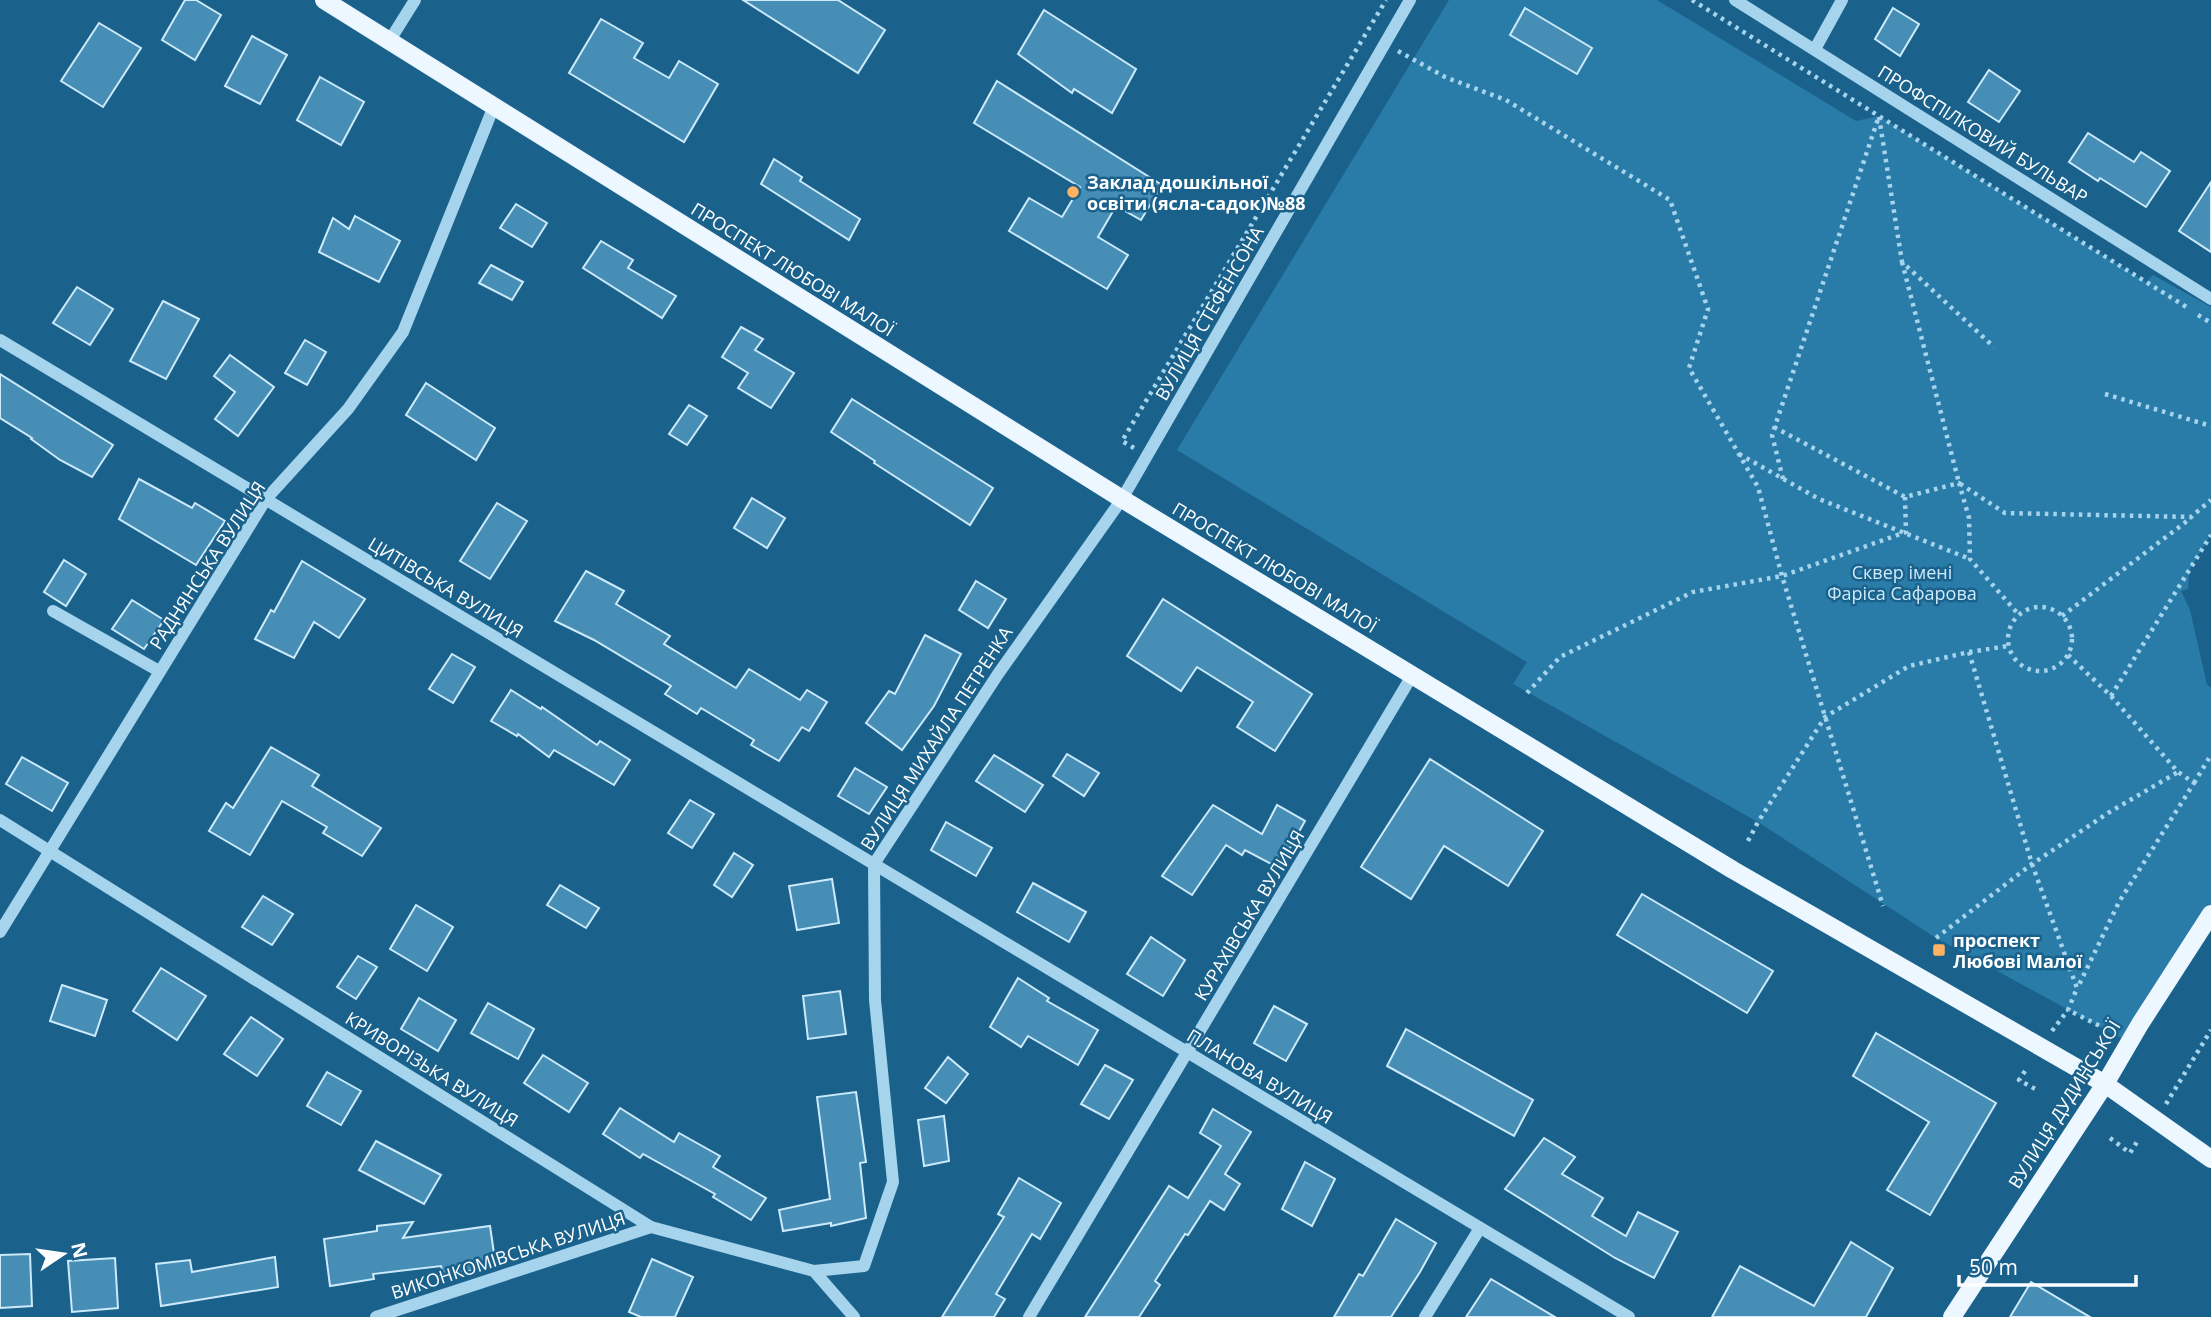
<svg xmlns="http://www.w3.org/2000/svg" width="2211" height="1317" font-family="'Open Sans',sans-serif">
	<rect width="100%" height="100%" fill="#1a628c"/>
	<!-- green -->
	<polygon fill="#2a7ca8" points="1449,0 1657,0 1856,121 1879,116 2146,282 2153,275 2211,307 2211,534 2189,571 2188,589 2181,591 2190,610 2207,685 2211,687 2211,913 2128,1042 1936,938 1758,822 1513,684 1527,662 1177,450"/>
	<!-- building -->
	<g fill="#478eb6" stroke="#cceafa" stroke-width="2">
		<polygon points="185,0 196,0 221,15 195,60 162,40"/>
		<polygon points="743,0 838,0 885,30 858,73"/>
		<polygon points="1525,8 1592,48 1577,74 1510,35"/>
		<polygon points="1893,8 1919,24 1900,56 1875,39"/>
		<polygon points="1044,10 1136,69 1112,113 1074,89 1072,93 1018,54"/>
		<polygon points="601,19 643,43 634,58 669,78 679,61 718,84 684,142 569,73"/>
		<polygon points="99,23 141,48 103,107 61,81"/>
		<polygon points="252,36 287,55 260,104 225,86"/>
		<polygon points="1989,70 2020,91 1999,122 1968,102"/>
		<polygon points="320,77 364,102 341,145 297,120"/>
		<polygon points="997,81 1162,185 1141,220 1116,206 1098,237 1128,255 1107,289 1009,231 1029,198 1062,217 1080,187 974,123"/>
		<polygon points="2088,133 2134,162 2141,152 2170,171 2146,207 2100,178 2098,181 2069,162"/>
		<polygon points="774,159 802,177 800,181 860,219 849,240 761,184"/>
		<polygon points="2211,182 2211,252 2179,231"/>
		<polygon points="516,204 547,223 532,247 500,228"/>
		<polygon points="355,216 400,241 379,282 319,252 333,218 349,229"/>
		<polygon points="601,241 633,260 628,268 676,296 662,318 583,268"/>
		<polygon points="491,265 523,282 512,300 479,283"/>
		<polygon points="77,287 113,309 90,345 53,323"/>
		<polygon points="163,301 199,319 166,379 130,361"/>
		<polygon points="741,327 763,339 755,350 794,373 771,408 738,388 748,373 722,357"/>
		<polygon points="305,340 326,352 307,385 285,373"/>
		<polygon points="230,355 274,387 238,436 215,419 235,392 214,376"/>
		<polygon points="0,374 113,445 92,477 60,460 31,439 32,438 0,418"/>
		<polygon points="426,383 495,428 476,460 406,415"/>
		<polygon points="852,399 993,488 970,525 874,463 875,461 831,432"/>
		<polygon points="689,405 707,416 687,445 669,434"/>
		<polygon points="139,479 192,508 195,503 225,521 196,565 119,519"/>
		<polygon points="752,498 785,518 767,548 734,528"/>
		<polygon points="497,503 527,521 490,579 460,561"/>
		<polygon points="64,560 86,574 66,606 44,592"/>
		<polygon points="302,561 365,599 339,638 314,622 294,658 255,639 271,610 274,612"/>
		<polygon points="586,571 624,591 616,604 670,636 664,644 736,688 749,669 800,700 807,690 827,702 809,731 802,727 779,761 751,745 754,740 701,708 697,714 665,694 671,686 594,640 555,621"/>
		<polygon points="976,581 1006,599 988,628 959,610"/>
		<polygon points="1163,599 1312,694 1275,751 1237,727 1253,702 1197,667 1181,691 1127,656"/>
		<polygon points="132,600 164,620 144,649 112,629"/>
		<polygon points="925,635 961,654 934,706 902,750 866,723 889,691 895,694"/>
		<polygon points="452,654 475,667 453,703 429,689"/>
		<polygon points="511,690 541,709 542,707 597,745 600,741 630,760 614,785 554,750 549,757 518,734 517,736 491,721"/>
		<polygon points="271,747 319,775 312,786 381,828 362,856 323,833 327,827 282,801 250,855 209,831 226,803 233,808"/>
		<polygon points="1067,754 1099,773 1084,796 1053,776"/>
		<polygon points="994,755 1043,785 1025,812 976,781"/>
		<polygon points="22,757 68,783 52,811 6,784"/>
		<polygon points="1430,759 1543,831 1508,886 1444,846 1411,899 1361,867"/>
		<polygon points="855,768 887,787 869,814 838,796"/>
		<polygon points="690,800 714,814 692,848 668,833"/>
		<polygon points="1213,805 1262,834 1277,805 1305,821 1279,868 1245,850 1242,855 1226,845 1192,895 1162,876"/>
		<polygon points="946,822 992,848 976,876 931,850"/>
		<polygon points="734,853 753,865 732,897 714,885"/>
		<polygon points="832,879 839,923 797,930 789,886"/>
		<polygon points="1033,883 1086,912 1069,942 1017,912"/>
		<polygon points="560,885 599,908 586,928 547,905"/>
		<polygon points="1642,894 1773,971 1747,1013 1617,935"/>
		<polygon points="263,896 293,914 272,945 242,927"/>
		<polygon points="416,905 453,927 427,971 390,949"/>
		<polygon points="1151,937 1185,960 1163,996 1127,974"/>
		<polygon points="358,956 377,967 356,999 337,987"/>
		<polygon points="161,968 206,996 177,1040 133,1011"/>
		<polygon points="1018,978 1049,998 1047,1001 1098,1030 1078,1065 1028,1036 1021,1047 990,1027"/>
		<polygon points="62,985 107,1000 95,1036 50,1021"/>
		<polygon points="840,991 846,1034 808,1039 803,996"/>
		<polygon points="419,998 456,1020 438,1051 401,1029"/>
		<polygon points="488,1003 534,1029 518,1059 471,1033"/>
		<polygon points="1274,1006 1307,1024 1286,1061 1254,1043"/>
		<polygon points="251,1017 283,1039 257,1076 224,1054"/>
		<polygon points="1406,1029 1533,1100 1514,1136 1387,1066"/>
		<polygon points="1876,1033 1996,1103 1930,1215 1887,1190 1929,1122 1853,1076"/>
		<polygon points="543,1055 588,1083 569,1112 524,1083"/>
		<polygon points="948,1057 968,1074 946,1103 925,1088"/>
		<polygon points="1105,1065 1133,1080 1109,1119 1081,1104"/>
		<polygon points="327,1072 361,1091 341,1125 307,1106"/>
		<polygon points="856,1092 866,1162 860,1163 866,1218 831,1226 831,1223 783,1231 779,1210 830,1199 817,1097"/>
		<polygon points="620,1108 674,1142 679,1133 720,1156 713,1167 766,1198 751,1220 713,1197 715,1194 643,1154 640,1158 603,1134"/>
		<polygon points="1213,1109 1251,1132 1225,1174 1240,1184 1224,1210 1210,1201 1188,1235 1185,1234 1155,1281 1160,1285 1139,1317 1085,1317 1169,1186 1188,1198 1221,1146 1200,1133"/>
		<polygon points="944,1116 949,1161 924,1166 918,1120"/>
		<polygon points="1544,1138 1575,1157 1562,1174 1603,1198 1592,1216 1626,1236 1638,1212 1678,1232 1654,1278 1615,1258 1505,1189"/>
		<polygon points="376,1141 441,1175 424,1204 359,1170"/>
		<polygon points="1305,1162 1335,1179 1312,1226 1282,1209"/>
		<polygon points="1019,1178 1061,1203 1040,1239 1032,1234 996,1294 1005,1299 994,1317 942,1317 1004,1217 998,1214"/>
		<polygon points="1396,1219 1436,1243 1420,1272 1391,1317 1334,1317 1359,1274 1363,1276"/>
		<polygon points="413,1222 403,1238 490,1226 496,1267 443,1275 441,1266 373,1274 374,1279 330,1286 324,1239 377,1231 377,1226"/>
		<polygon points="1851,1242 1893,1268 1866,1317 1712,1317 1740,1266 1814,1306"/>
		<polygon points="30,1254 32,1306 0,1308 0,1255"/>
		<polygon points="275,1257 278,1287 161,1306 156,1264 190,1260 192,1272"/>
		<polygon points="115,1258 118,1308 72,1312 68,1261"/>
		<polygon points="652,1259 693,1277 675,1317 641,1317 629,1312"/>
		<polygon points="1491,1279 1555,1317 1466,1317"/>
		<polygon points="2031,1282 2090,1317 2010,1317"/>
	</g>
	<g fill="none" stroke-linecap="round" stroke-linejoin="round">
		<!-- path -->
		<g stroke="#a6d4ed" stroke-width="4.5" stroke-dasharray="3.5 5" stroke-linecap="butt">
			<polyline points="1692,0 2188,308"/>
			<polyline points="1398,51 1445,77 1506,100 1670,200 1708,309 1689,368 1758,487 1782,576 1883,906"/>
			<polyline points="1879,117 1902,262 1994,347"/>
			<polyline points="1902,262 1959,483 2005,513 2191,517 2211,500"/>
			<polyline points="2198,315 2211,323"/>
			<polyline points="2105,394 2211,426"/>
			<polyline points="1774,427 1905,497 1959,483 1969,518 1970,559 2019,615"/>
			<polyline points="1134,448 1122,441 1386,0"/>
			<polyline points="1739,454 1819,499 1970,559"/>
			<polyline points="1783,479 1772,435 1879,116"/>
			<circle cx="2040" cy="639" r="32"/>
			<polyline points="2062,616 2191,518"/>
			<polyline points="1969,652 2032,864 2077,988 2068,1010 2108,1030"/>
			<polyline points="2068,655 2111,696 2178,772 2194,783 2119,902 2078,987"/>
			<polyline points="1527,693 1560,657 1693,592 1782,576 1906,532 1905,497"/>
			<polyline points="2111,696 2211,535"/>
			<polyline points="2194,783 2211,755"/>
			<polyline points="1748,841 1758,822 1825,717 1909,666 1969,652 2008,646"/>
			<polyline points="1936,938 2032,864 2108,813 2178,772"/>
			<polyline points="2052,1031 2068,1010"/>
			<polyline points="2025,1071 2019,1080 2037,1090"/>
			<polyline points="2166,1104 2211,1030"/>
			<polyline points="2110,1138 2130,1153 2137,1142"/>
		</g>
		<!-- minor -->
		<g stroke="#a6d4ed" stroke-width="12">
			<polyline points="1735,0 2211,299"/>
			<polyline points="390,40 415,0"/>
			<polyline points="1815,49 1842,0"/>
			<polyline points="0,340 1629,1317"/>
			<polyline points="53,611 159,671"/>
			<polyline points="0,820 651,1227 814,1271 854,1317"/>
			<polyline points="0,932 266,499 348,409 403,332 494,106"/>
			<polyline points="814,1271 864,1266 893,1182 875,1000 874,864 998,674 1122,499 1410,0"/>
			<polyline points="376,1317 651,1227"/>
			<polyline points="1029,1317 1413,674"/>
			<polyline points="1425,1317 1480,1228"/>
		</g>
		<!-- major -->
		<g stroke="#ecf7ff" stroke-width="18">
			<polyline points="324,0 1122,499 1733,870 2105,1084 2211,1159"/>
			<polyline points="1952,1317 2105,1084 2140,1024 2211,914"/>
		</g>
	</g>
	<!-- markers -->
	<g fill="#ffb362" stroke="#1a628c" stroke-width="2.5">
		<circle cx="1073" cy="192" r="7"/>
		<rect x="1932" y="943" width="14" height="14" rx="3.5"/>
	</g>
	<g text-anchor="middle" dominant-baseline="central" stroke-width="5" stroke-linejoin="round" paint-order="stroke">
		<!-- street labels -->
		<g font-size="18" fill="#fff" stroke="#1a628c">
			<text transform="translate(1983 134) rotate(32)">ПРОФСПІЛКОВИЙ БУЛЬВАР</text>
			<text transform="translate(793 269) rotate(32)">ПРОСПЕКТ ЛЮБОВІ МАЛОЇ</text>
			<text transform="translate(1209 313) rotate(-60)">ВУЛИЦЯ СТЕФЕНСОНА</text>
			<text transform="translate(207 565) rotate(-57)">РАДНЯНСЬКА ВУЛИЦЯ</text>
			<text transform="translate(1275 567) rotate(31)">ПРОСПЕКТ ЛЮБОВІ МАЛОЇ</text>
			<text transform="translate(446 587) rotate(31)">ЦИТІВСЬКА ВУЛИЦЯ</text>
			<text transform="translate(936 738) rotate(-57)">ВУЛИЦЯ МИХАЙЛА ПЕТРЕНКА</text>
			<text transform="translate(1249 915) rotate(-59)">КУРАХІВСЬКА ВУЛИЦЯ</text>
			<text transform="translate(432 1069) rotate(32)">КРИВОРІЗЬКА ВУЛИЦЯ</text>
			<text transform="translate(1260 1076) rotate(31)">ПЛАНОВА ВУЛИЦЯ</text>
			<text transform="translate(2064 1104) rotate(-58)">ВУЛИЦЯ ДУДИНСЬКОЇ</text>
			<text transform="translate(508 1255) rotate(-18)">ВИКОНКОМІВСЬКА ВУЛИЦЯ</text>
		</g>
		<!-- poi labels -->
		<g font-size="18" font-weight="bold" fill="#fff" stroke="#1a628c" text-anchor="start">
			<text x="1087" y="182">Заклад дошкільної<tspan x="1087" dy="21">освіти (ясла-садок)№88</tspan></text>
			<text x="1953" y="940">проспект<tspan x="1953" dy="21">Любові Малої</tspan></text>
		</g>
		<!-- park labels -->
		<g font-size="18" fill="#cceafa" stroke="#1a628c">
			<text x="1902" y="572">Сквер імені<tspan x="1902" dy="21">Фаріса Сафарова</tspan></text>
		</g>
	</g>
	<!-- north arrow -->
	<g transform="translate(63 1254) rotate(77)" stroke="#1a628c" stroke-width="5" paint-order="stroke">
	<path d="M0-5L12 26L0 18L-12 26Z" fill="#ffffff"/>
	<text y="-10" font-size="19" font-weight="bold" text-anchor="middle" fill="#ffffff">N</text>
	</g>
	<!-- scale -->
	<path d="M1959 1275v10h177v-10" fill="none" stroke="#ffffff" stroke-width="3.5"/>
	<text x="1969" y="1275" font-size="21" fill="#ffffff" stroke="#1a628c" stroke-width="5" paint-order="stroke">50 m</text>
</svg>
